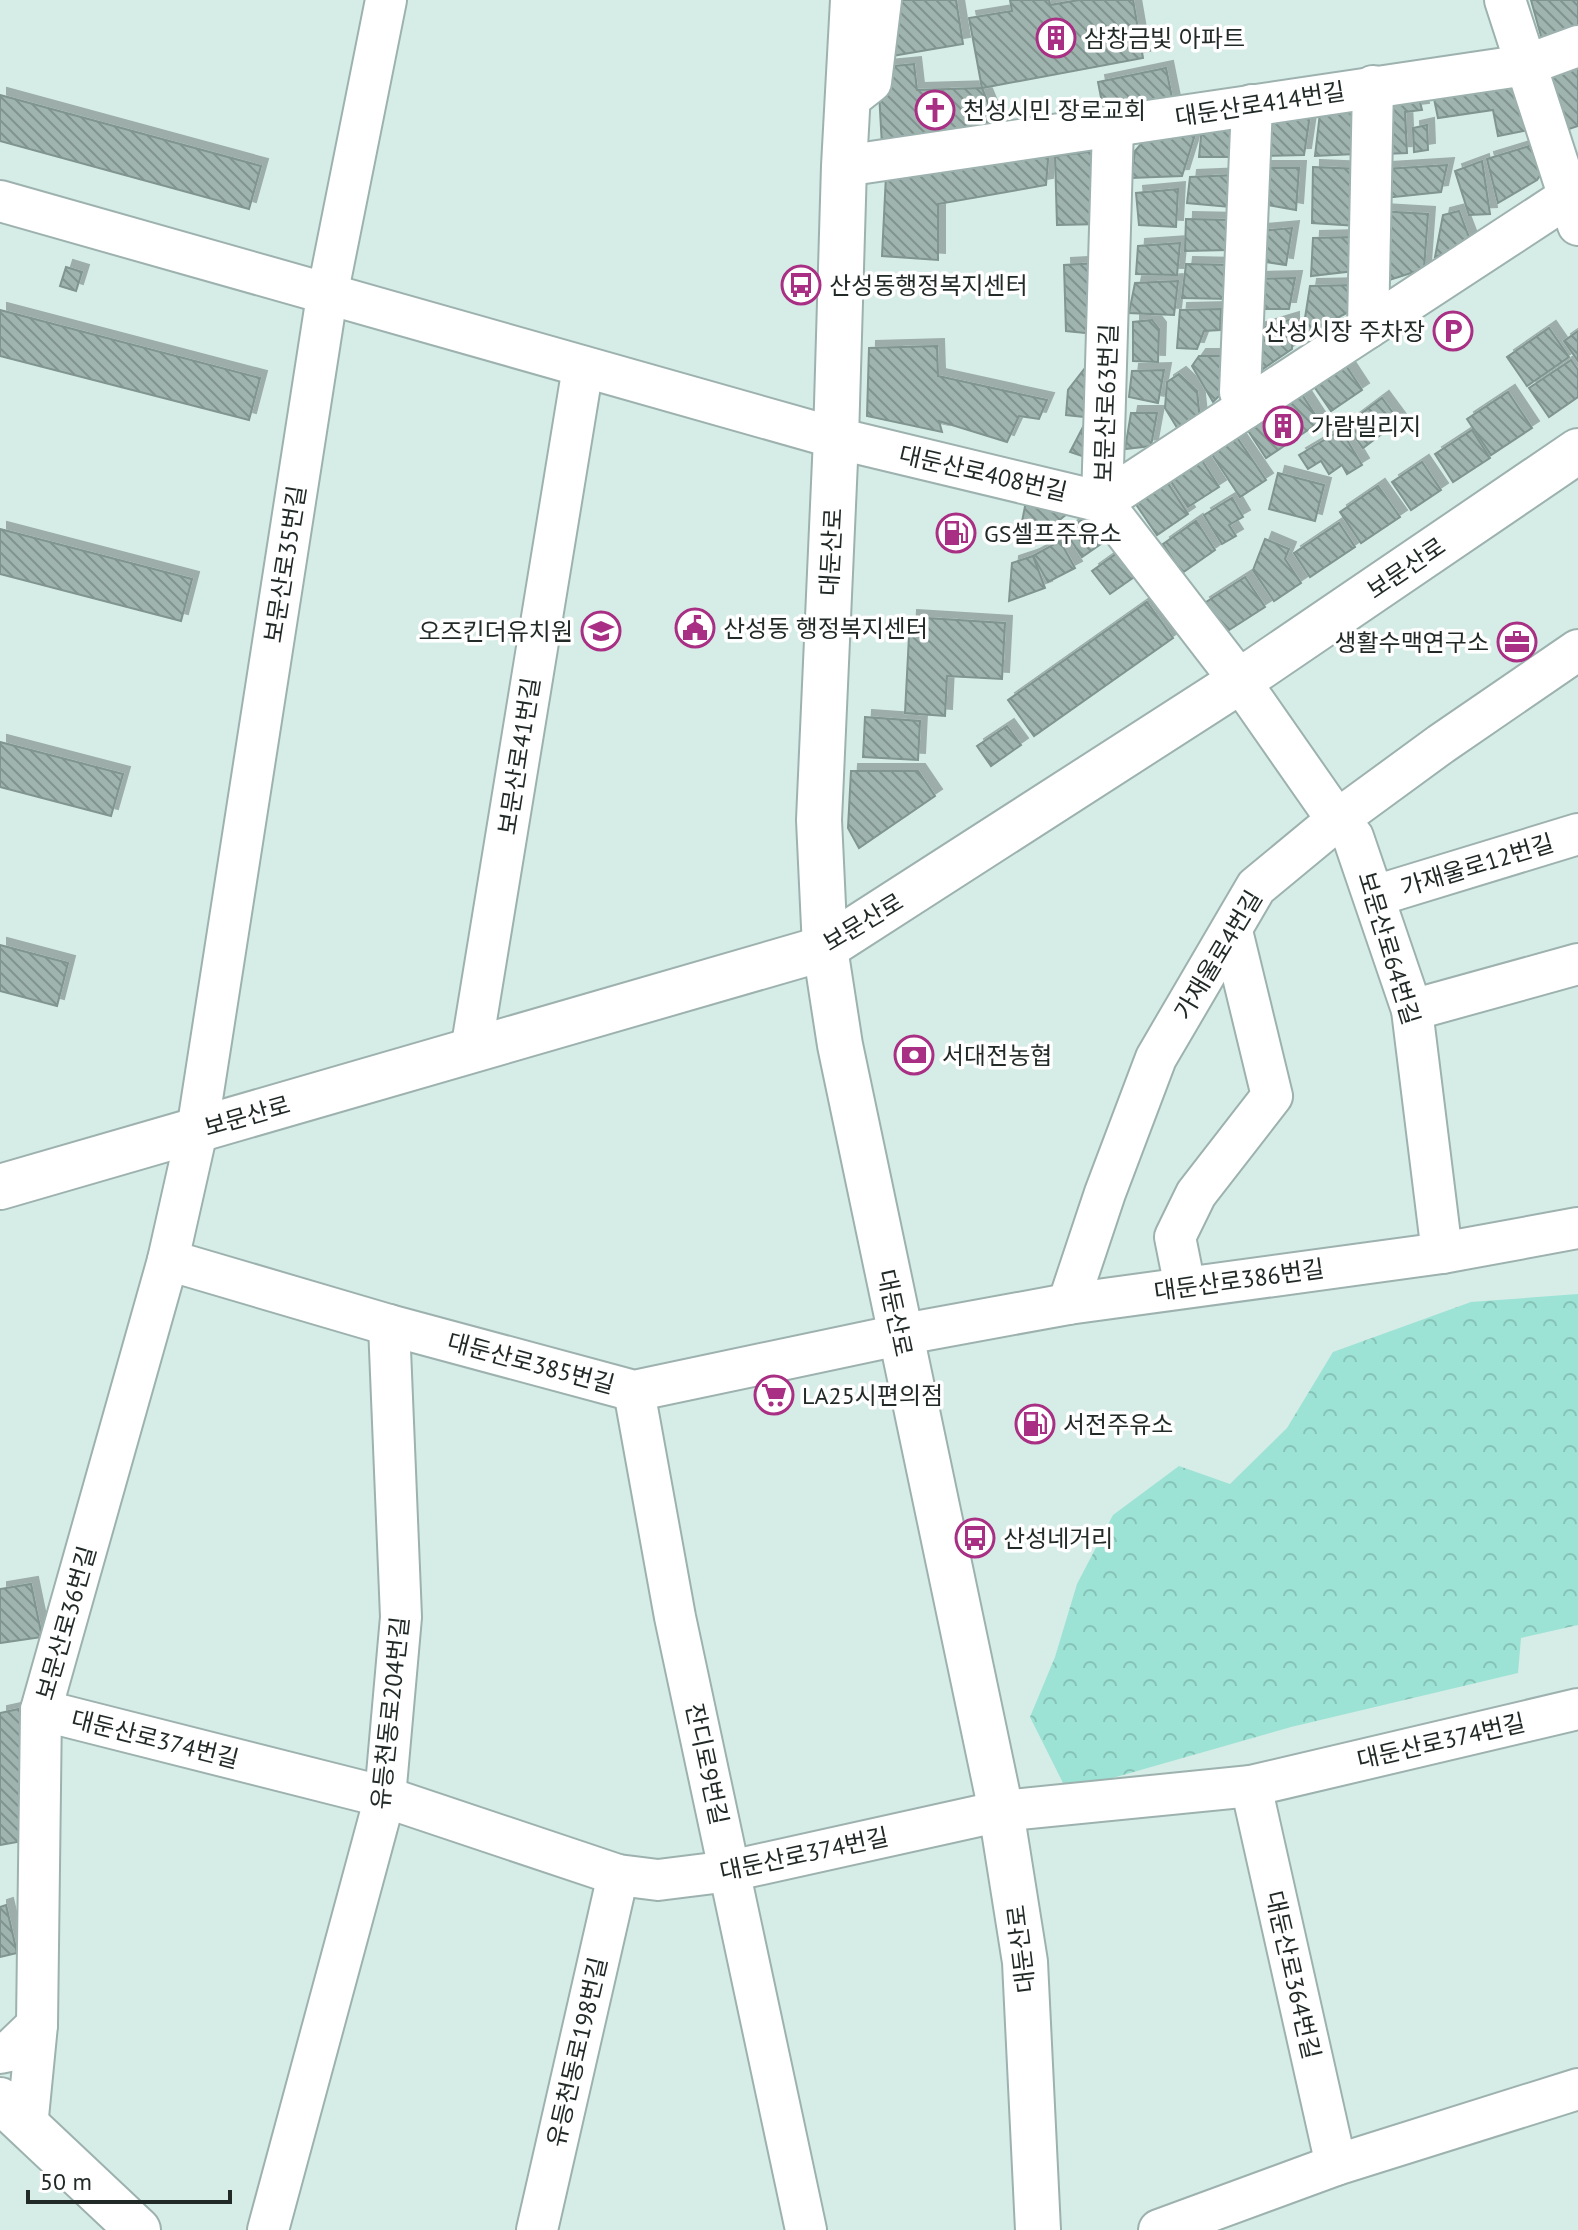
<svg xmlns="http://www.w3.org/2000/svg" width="1578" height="2230" font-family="'PT Sans','Noto Sans KR',sans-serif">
	<defs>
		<pattern id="forest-crowns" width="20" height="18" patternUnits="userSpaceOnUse" patternTransform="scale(2)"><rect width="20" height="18" fill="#9ce3d5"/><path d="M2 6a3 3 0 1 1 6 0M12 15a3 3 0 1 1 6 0" fill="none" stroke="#86c3b7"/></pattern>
		<pattern id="building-back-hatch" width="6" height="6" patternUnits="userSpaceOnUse" patternTransform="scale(2)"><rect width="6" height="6" fill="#9fb4af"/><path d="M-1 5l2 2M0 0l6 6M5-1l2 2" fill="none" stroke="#81938e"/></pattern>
		<filter id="shadow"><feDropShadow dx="7" dy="-7" stdDeviation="0" flood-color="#0004"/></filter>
	</defs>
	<rect width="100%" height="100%" fill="#d6ece7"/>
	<!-- forest -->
	<polygon fill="url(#forest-crowns)" points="1578,1294 1578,1625 1521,1638 1518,1673 1291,1727 1067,1791 1030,1717 1055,1657 1077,1584 1113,1515 1179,1466 1230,1484 1287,1428 1333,1352 1471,1302"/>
	<!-- building -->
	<g fill="url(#building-back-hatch)" stroke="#809490" stroke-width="2" filter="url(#shadow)">
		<polygon points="895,0 956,0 963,44 892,56"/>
		<polygon points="1010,0 1049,0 1050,5 1079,0 1133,0 1143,58 982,88 969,18 1012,11"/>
		<polygon points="1531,0 1578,0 1578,34 1544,47"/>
		<polygon points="1578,58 1578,126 1563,131 1552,79 1556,66"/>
		<polygon points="914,64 917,90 982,88 998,127 882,146 879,92 884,67"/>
		<polygon points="1166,68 1174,108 1105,118 1098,82"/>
		<polygon points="1518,86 1528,130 1498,136 1493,110 1438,118 1432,89"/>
		<polygon points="1417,90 1422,110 1405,112 1407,153 1383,154 1382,97"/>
		<polygon points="0,95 261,166 249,209 0,141"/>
		<polygon points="1348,104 1358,113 1355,154 1315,156 1320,113"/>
		<polygon points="1310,115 1304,155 1263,156 1265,120"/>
		<polygon points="1239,123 1237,157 1199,157 1202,126"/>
		<polygon points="1427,125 1428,150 1414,152 1413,128"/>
		<polygon points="1197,128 1182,176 1131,178 1135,151 1148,136"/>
		<polygon points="1536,144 1545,168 1537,180 1498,203 1487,159"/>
		<polygon points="1049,147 1046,185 938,204 938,260 882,256 886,175"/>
		<polygon points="1112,149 1102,224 1057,225 1055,156"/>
		<polygon points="1482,161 1490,214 1469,215 1455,171"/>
		<polygon points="1447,165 1441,192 1385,198 1385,169"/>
		<polygon points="1313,167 1360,169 1357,226 1312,223"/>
		<polygon points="1260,168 1299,168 1296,210 1257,203"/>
		<polygon points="1235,175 1230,207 1187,203 1190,177"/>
		<polygon points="1178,189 1176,227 1139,225 1136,193"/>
		<polygon points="1378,211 1428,214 1424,269 1380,283"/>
		<polygon points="1459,211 1472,245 1435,257 1443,215"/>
		<polygon points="1186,219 1233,220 1229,250 1185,251"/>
		<polygon points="1292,228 1286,265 1253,260 1260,231"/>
		<polygon points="1353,237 1354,271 1311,276 1313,238"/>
		<polygon points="1180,243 1177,275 1136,274 1138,246"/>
		<polygon points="1099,263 1095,334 1066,331 1064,265"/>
		<polygon points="1186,264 1231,265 1230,299 1182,298"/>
		<polygon points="66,267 82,272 76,291 60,286"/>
		<polygon points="1295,278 1289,309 1254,309 1257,279"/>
		<polygon points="1178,281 1174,315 1129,313 1135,283"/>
		<polygon points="1357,285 1354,309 1302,337 1310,286"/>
		<polygon points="1221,309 1220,330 1204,331 1197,349 1177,348 1180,310"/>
		<polygon points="0,310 260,378 249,420 0,356"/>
		<polygon points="1292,319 1292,349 1254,375 1256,330"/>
		<polygon points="1152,320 1159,329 1158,362 1133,361 1133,322"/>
		<polygon points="1549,328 1569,357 1527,386 1507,357"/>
		<polygon points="1578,331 1578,361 1564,341"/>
		<polygon points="937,346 938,376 1047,400 1039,419 1019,416 1007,442 939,421 942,432 867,416 869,348"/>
		<polygon points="1199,356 1223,356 1224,391 1213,402 1192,366"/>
		<polygon points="1571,360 1578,370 1578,397 1549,417 1529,388"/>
		<polygon points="1089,363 1105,419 1066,415 1068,390"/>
		<polygon points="1345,364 1362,390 1331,411 1313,385"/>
		<polygon points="1164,370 1158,403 1129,397 1132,371"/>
		<polygon points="1179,374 1197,391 1200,420 1179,431 1165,408 1167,382"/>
		<polygon points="1508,392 1532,428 1491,455 1467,419"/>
		<polygon points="1301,393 1320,422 1266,458 1247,429"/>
		<polygon points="1382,398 1399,421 1363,448 1346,425"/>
		<polygon points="1131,413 1157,413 1151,446 1125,449"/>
		<polygon points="1084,425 1091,459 1070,452"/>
		<polygon points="1341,430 1362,465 1347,474 1342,465 1329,474 1321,461 1308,469 1299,455"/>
		<polygon points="1472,430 1490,458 1453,482 1435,454"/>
		<polygon points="1236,436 1266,480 1240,497 1211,453"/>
		<polygon points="1201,459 1219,487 1188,507 1170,480"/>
		<polygon points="1422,462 1441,490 1411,510 1392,482"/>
		<polygon points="1278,473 1324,485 1315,521 1269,509"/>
		<polygon points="1167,482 1188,514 1157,535 1135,503"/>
		<polygon points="1378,486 1400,517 1361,543 1340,512"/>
		<polygon points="1027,496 1078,505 1046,531 1021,527"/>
		<polygon points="1232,498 1243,517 1229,525 1236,536 1222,544 1204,515"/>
		<polygon points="1097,510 1114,535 1082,557 1065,531"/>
		<polygon points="1196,521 1215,550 1182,573 1163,544"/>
		<polygon points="1339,523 1355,547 1310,577 1294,553"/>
		<polygon points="0,529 192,579 181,621 0,574"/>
		<polygon points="1265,539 1289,549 1285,559 1301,583 1274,601 1253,570"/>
		<polygon points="1060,541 1075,568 1048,582 1033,556"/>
		<polygon points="1120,551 1137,575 1110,594 1092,571"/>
		<polygon points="1033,556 1045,588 1009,601 1012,563"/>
		<polygon points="1245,577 1265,607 1223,634 1203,604"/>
		<polygon points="1147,602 1173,638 1034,736 1008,700"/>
		<polygon points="910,617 1005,623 1002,679 947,676 945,716 905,713"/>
		<polygon points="865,717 920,721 918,760 863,757"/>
		<polygon points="1007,726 1021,745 991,766 977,746"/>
		<polygon points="0,742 123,774 111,816 0,787"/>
		<polygon points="851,771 918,771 935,796 859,848 848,828"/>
		<polygon points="0,945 68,963 57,1006 0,991"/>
		<polygon points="31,1584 42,1637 0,1643 0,1589"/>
		<polygon points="23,1708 23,1841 0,1845 0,1713"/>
		<polygon points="6,1905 17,1953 0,1957 0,1907"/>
	</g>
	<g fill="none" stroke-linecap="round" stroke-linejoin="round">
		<!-- minor casing -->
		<g stroke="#9db2ae" stroke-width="44">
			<g id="minor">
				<polyline points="1505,0 1578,225"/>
				<polyline points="848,100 871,82 881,0"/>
				<polyline points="1113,126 1102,502 1240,681 1337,820 1353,837 1412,1010 1442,1253"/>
				<polyline points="844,166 1526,65 1578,46"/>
				<polyline points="0,201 836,438 1102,502 1568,197"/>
				<polyline points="1368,328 1373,86"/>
				<polyline points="1246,408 1240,392 1252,105"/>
				<polyline points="1375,896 1578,834"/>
				<polyline points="1412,1010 1578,964"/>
				<polyline points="471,1051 583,367"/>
				<polyline points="168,1260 389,1325 634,1391 899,1335 1068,1304 1442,1253 1578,1228"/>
				<polyline points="1185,1287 1175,1237 1196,1194 1272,1096 1232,931"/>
				<polyline points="1068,1304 1105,1193 1156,1058 1256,887 1337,820 1441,744 1578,650"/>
				<polyline points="634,1391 675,1617 806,2230"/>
				<polyline points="41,1710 385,1797 618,1875 658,1880 730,1871 1001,1811 1251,1786 1578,1709"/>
				<polyline points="1251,1786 1336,2165"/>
				<polyline points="0,2053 10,2051 37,2025"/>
				<polyline points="27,2127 37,2025 41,1710 168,1260 197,1131 327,296 386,0"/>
				<polyline points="268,2230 385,1797 401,1617 389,1325"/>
				<polyline points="537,2230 618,1875"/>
				<polyline points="1159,2230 1336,2165 1578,2089"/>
			</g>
		</g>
		<!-- major casing -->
		<g stroke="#9db2ae" stroke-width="48">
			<g id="major">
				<polyline points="853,0 844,166 836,438 819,820 825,948 840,1045 1001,1811 1025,1962 1038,2230"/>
				<polyline points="0,1187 825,948 1240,681 1578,451"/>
				<polyline points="0,2100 138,2230"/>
			</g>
		</g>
		<!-- minor -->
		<use href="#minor" stroke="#fff" stroke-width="40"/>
		<!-- major -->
		<use href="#major" stroke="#fff" stroke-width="44"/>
	</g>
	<!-- icons -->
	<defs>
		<g id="building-ring" transform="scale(2)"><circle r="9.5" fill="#fff" stroke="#a82f83" stroke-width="1.5"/><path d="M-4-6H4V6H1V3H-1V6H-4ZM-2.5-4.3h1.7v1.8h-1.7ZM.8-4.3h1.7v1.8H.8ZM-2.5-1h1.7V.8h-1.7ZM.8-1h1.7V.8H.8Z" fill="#a82f83"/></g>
		<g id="church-ring" transform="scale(2)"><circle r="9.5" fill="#fff" stroke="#a82f83" stroke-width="1.5"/><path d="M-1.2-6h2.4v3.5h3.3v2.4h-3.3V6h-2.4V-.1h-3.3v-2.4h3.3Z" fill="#a82f83"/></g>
		<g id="bus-ring" transform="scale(2)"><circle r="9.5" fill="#fff" stroke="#a82f83" stroke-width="1.5"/><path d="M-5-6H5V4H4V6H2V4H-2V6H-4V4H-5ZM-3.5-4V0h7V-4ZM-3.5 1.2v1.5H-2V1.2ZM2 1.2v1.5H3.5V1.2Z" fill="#a82f83"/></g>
		<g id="parking-ring" transform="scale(2)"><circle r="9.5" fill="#fff" stroke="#a82f83" stroke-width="1.5"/><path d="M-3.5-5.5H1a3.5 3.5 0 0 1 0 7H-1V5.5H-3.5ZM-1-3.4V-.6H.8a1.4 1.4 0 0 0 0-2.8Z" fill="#a82f83"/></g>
		<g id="fuel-ring" transform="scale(2)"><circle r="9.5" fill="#fff" stroke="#a82f83" stroke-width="1.5"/><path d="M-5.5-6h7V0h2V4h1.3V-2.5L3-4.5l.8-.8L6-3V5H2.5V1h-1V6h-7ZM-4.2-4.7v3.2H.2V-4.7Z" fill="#a82f83"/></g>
		<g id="civic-ring" transform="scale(2)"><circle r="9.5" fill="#fff" stroke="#a82f83" stroke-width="1.5"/><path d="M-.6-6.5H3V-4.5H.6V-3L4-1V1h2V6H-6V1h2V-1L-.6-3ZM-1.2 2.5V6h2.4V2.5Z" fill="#a82f83"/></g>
		<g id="school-ring" transform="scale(2)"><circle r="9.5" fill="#fff" stroke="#a82f83" stroke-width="1.5"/><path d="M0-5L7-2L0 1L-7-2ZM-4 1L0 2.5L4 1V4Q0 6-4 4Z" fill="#a82f83"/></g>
		<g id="office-ring" transform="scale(2)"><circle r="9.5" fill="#fff" stroke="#a82f83" stroke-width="1.5"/><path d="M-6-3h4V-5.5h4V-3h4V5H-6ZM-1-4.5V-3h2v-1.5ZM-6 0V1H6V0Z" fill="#a82f83"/></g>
		<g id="bank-ring" transform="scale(2)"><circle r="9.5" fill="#fff" stroke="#a82f83" stroke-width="1.5"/><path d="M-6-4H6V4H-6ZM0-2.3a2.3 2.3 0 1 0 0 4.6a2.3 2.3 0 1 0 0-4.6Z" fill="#a82f83"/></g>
		<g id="supermarket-ring" transform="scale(2)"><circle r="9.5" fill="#fff" stroke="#a82f83" stroke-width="1.5"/><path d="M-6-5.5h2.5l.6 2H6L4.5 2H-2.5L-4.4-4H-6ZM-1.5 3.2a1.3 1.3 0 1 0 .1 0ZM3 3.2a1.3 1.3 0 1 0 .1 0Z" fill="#a82f83"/></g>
	</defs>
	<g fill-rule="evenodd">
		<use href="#building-ring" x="1056" y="38"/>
		<use href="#church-ring" x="935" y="110"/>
		<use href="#bus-ring" x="801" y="285"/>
		<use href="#parking-ring" x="1453" y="331"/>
		<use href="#building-ring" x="1283" y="426"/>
		<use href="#fuel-ring" x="956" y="533"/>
		<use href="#civic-ring" x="695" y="628"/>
		<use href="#school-ring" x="601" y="631"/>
		<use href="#office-ring" x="1517" y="642"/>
		<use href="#bank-ring" x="914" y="1055"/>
		<use href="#supermarket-ring" x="774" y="1395"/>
		<use href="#fuel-ring" x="1035" y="1424"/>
		<use href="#bus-ring" x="975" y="1538"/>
	</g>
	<g text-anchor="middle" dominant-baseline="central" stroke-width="7" stroke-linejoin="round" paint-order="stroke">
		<!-- poi labels -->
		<g font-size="24" fill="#222a28" stroke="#fff" text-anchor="start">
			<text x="1084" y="38">삼창금빛 아파트</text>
			<text x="963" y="110">천성시민 장로교회</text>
			<text x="829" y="285">산성동행정복지센터</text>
			<text x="1425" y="331" text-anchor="end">산성시장 주차장</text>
			<text x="1311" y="426">가람빌리지</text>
			<text x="984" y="533">GS셀프주유소</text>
			<text x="723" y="628">산성동 행정복지센터</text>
			<text x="573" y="631" text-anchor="end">오즈킨더유치원</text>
			<text x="1489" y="642" text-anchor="end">생활수맥연구소</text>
			<text x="942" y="1055">서대전농협</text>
			<text x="802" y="1395">LA25시편의점</text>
			<text x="1063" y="1424">서전주유소</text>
			<text x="1003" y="1538">산성네거리</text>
		</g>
		<!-- street labels -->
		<g font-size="24" fill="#222a28" stroke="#fff">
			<text transform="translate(1260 104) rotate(-9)">대둔산로414번길</text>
			<text transform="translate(1106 403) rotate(-88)">보문산로63번길</text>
			<text transform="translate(983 473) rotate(13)">대둔산로408번길</text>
			<text transform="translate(831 552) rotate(-87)">대둔산로</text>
			<text transform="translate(285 564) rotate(-81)">보문산로35번길</text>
			<text transform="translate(1406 568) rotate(-34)">보문산로</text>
			<text transform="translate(519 756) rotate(-81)">보문산로41번길</text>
			<text transform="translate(1477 865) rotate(-17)">가재울로12번길</text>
			<text transform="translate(863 922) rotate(-31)">보문산로</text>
			<text transform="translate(1389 948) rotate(73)">보문산로64번길</text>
			<text transform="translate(1218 955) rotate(-59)">가재울로4번길</text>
			<text transform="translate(247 1116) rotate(-16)">보문산로</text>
			<text transform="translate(1239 1280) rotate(-8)">대둔산로386번길</text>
			<text transform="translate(895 1313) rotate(78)">대둔산로</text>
			<text transform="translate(531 1363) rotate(15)">대둔산로385번길</text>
			<text transform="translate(66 1623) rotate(-74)">보문산로36번길</text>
			<text transform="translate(390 1713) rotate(-84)">유등천동로204번길</text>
			<text transform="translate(155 1739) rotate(14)">대둔산로374번길</text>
			<text transform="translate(1441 1741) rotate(-13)">대둔산로374번길</text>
			<text transform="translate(707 1764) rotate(78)">잔디로9번길</text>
			<text transform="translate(804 1854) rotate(-12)">대둔산로374번길</text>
			<text transform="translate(1021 1949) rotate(-97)">대둔산로</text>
			<text transform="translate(1293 1975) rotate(77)">대둔산로364번길</text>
			<text transform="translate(577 2052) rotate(-77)">유등천동로198번길</text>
		</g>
	</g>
	<!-- scale -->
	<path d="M28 2190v12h202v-12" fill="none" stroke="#222a28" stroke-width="4"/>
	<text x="40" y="2190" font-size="24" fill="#222a28" stroke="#ffffff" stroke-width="6" paint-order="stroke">50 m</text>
</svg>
